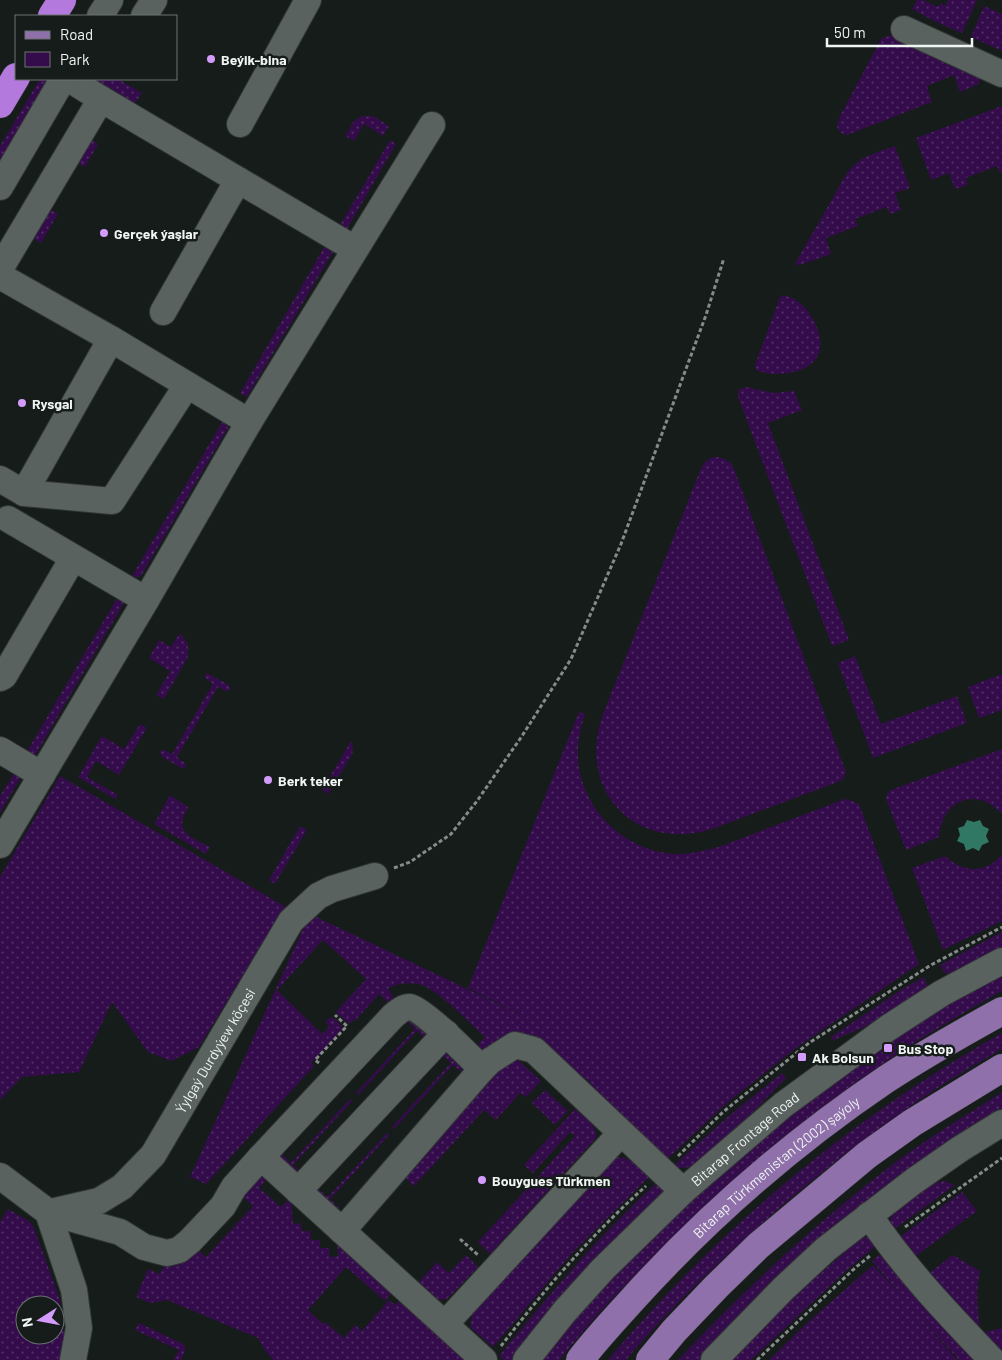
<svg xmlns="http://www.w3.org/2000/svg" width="1002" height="1360" font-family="Barlow,sans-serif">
	<defs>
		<pattern id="green-dots" width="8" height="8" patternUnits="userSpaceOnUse" patternTransform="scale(1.25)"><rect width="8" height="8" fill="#340c4b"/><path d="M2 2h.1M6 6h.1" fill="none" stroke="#523065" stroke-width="1.8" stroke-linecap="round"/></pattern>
	</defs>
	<rect width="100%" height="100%" fill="#151c1a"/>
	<!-- green -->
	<g fill="url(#green-dots)" fill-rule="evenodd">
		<polygon points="917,0 924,0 937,7 940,3 945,6 948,0 977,0 962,33 936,22 912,9"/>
		<polygon points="984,6 1002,14 1002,51 971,37"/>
		<polygon points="891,35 896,35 980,76 979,84 960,92 954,75 927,86 932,102 847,135 841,133 837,127 840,116 881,39"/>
		<polygon points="40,79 48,79 0,161 0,146"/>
		<polygon points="89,79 118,79 142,93 134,105"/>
		<polygon points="1002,106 1002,172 1000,173 997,166 966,178 968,185 955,189 949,173 931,180 916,138"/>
		<polygon points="362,116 373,116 389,126 383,136 364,124 354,141 345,136 354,121"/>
		<polygon points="92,140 98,144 85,167 78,163"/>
		<polygon points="390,140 396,144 347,229 340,225"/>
		<path d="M895 146 910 188 895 193 901 210 890 214 887 207 855 219 858 226 826 238 831 254 800 265H797L796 262 847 173C860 156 875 153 895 146Z"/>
		<polygon points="51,210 58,214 41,243 34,239"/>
		<polygon points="327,242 333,252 247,397 240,393"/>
		<path d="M784 295C790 297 796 299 801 304 815 316 828 344 815 360 809 368 797 372 787 373 777 375 766 374 756 370L755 365 780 297Z"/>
		<polygon points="746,387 773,393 794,391 802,410 768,423 849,640 832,646 738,397 738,390"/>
		<polygon points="224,419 228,428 141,576 138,577 132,576"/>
		<path d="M714 457C723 457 727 459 733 466L846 772 844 778 838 782 712 829C634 853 576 790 603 714L702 466 707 460Z"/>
		<polygon points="120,593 124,603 36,754 33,755 26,753"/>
		<polygon points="180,633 188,644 188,657 164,699 156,695 170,671 149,658 159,640 171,647"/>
		<polygon points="855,656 881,724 957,696 967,723 873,758 838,663"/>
		<polygon points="207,673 229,685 231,690 226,691 218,687 177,757 186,764 186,767 181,768 161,756 160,751 165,750 172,754 213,684 204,677"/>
		<polygon points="1002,674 1002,710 979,718 968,687"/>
		<path d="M579 712 585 714C581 727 578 739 578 752 577 807 626 855 681 854 694 853 706 850 719 847L845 799 850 800 859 804 919 964 796 1048 728 1102 665 1161 586 1089 591 1083 586 1078 580 1084 506 1037 498 1040 482 1052 475 1048 485 1037C470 1024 436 987 418 984 407 982 398 984 388 988L395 1000 390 1004 379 994 355 1021 353 1020 349 1024 336 1012 366 979 323 940 277 990 322 1034 329 1027 325 1022 331 1017 337 1020 343 1028 311 1063 314 1066 206 1184 190 1177 310 914 539 1023 468 988Z"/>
		<polygon points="140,724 147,728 119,775 96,761 87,777 118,795 115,799 78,777 102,736 124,749"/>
		<polygon points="351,741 353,748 352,755 328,794 322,790"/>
		<path d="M1002 749V813C997 810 992 805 986 802 960 791 940 813 939 837L906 850 886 799 887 794 891 790Z"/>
		<polygon points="16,770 20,779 0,813 0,796"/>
		<polygon points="60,776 286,907 261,945 199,1047 171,1061 148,1052 112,1002 79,1072 22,1077 0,1100 0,877"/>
		<path d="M170 795 188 807C187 812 184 814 183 819 178 834 199 841 210 847L206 854 154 824Z"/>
		<polygon points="300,826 307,830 275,884 269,880"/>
		<path d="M1002 854V921L943 950 912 868 945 856C963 873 987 874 1002 854Z"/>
		<polygon points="1002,932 1002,948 951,975 944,972 940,965"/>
		<path d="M1002 973V991C940 1026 878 1063 821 1109 789 1135 759 1163 727 1191 667 1243 608 1297 560 1360H540L595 1295 664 1225 780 1121 900 1033Z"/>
		<path d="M924 977 928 987C908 1000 889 1014 869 1025 857 1031 844 1034 833 1041L831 1037 904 988Z"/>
		<polygon points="408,1017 428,1033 427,1040 417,1031 358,1095 356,1093 415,1029 404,1019"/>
		<path d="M1002 1033V1049C911 1100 828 1164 751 1233 707 1273 665 1314 626 1360H608C718 1229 853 1117 1002 1033Z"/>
		<polygon points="445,1051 449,1052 465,1067 464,1074 453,1065 394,1129 392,1127 451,1063 441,1053"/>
		<polygon points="513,1059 519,1061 541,1081 526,1097 520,1093 496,1120 484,1110 414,1186 402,1175 506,1061"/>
		<polygon points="782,1073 786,1078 739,1126 692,1167 679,1168 673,1166 730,1115"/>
		<polygon points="545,1090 568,1111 555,1125 532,1103"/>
		<path d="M1002 1092V1111L725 1334 700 1360H678C747 1287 820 1219 900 1159 933 1135 968 1114 1002 1092Z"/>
		<polygon points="350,1099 352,1101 293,1165 304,1175 299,1177 278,1157 281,1153 291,1163"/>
		<path d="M575 1109C584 1117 598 1125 596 1138L490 1254 478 1242 575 1136 570 1132 533 1173 524 1165Z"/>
		<polygon points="387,1133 389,1135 330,1199 340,1209 336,1211 316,1195 317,1188 328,1197"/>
		<path d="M615 1158C630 1155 639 1168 649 1177L573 1252 493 1347 470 1327 472 1316 476 1309Z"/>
		<path d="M265 1175 268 1177 259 1188 281 1207 291 1197 293 1224 301 1223 302 1231H310L311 1240H320V1248H329L330 1257 338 1256 337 1239 394 1290 385 1301 346 1267 308 1310 323 1324 325 1322 344 1338 355 1325 362 1331 389 1300 395 1305 402 1298 470 1360H273L264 1349 258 1338 167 1300 150 1303 136 1297 148 1269 160 1274 164 1266C179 1268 188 1260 198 1250L206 1257 253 1206 242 1196 261 1176Z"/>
		<path d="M659 1181 667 1190 530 1337 512 1360H504L499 1356C549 1295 600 1234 659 1181Z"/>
		<polygon points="944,1181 955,1185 893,1230 890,1221 894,1211 932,1184"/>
		<polygon points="962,1192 977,1211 913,1258 898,1238"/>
		<path d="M8 1209 29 1221 34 1228 60 1300 64 1335 59 1360H0V1222ZM25 1305H55V1335H25Z"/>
		<polygon points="870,1237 879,1243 847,1270 751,1360 728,1360 790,1300 837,1259 861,1238"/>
		<polygon points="885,1250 978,1360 959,1360 917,1314 957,1360 769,1360 806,1324 873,1265 901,1295 872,1261"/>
		<polygon points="466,1255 478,1267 447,1299 439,1300 419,1282 437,1262 449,1273"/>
		<path d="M953 1255 980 1271C976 1292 977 1312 981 1333L1002 1328V1360L929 1273Z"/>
		<polygon points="139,1323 181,1343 185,1346 185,1351 181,1360 174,1360 179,1350 135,1330"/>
	</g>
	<!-- water -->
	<polygon fill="#307764" points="967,820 974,822 980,820 983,826 989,829 986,836 989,842 982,845 979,851 973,848 966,851 964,844 957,841 960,835 958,828 964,826"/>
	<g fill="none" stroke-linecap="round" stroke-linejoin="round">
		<!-- minor casing -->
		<g stroke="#323735" stroke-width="28">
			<g id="minor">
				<polyline points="100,16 110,0"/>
				<polyline points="144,16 154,0"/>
				<polyline points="904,29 1002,74"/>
				<polyline points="69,79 101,99 355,249"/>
				<polyline points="240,124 308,0"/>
				<polyline points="0,187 63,79"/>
				<polyline points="0,269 101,99"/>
				<polyline points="0,276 111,339 24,493 0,479"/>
				<polyline points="163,312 238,180"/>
				<polyline points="111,339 249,422"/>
				<polyline points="24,493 112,501 187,385"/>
				<polyline points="8,519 146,600"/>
				<polyline points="0,678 4,676 73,558"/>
				<polyline points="0,750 42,775"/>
				<polyline points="0,845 146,600 249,422 432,125"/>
				<polyline points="482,1069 490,1061 515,1045 534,1050 683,1191"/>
				<polyline points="261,1157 484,1360"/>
				<polyline points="0,1176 48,1212 74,1290 79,1328 73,1360"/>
				<polyline points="298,1191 446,1033"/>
				<path d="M48 1212 120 1232 144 1247 167 1253 179 1250 190 1241 223 1206 234 1187 261 1157 393 1016C398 1012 403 1007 410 1007 423 1009 471 1058 482 1069L342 1231"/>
				<path id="s1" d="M51 1212 99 1201 122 1187 153 1155 291 921 318 896 332 889 375 876"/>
				<path d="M869 1215C904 1268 948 1314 992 1360"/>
				<polyline points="445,1324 621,1133"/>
				<path id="s2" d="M526 1360 565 1311 603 1269 683 1191 783 1105 888 1028 942 993 1002 961"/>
				<polyline points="714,1360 783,1289 826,1249 914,1181 960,1149 1002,1123"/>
			</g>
		</g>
		<!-- major casing -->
		<g stroke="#323735" stroke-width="29">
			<g id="major">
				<path id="s3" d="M580 1360C596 1339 614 1320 632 1300 707 1217 792 1143 885 1080 923 1055 962 1033 1002 1011"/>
				<polyline points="650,1360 674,1331 716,1287 758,1246 867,1155 912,1123 1002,1068"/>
			</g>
		</g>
		<!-- highway casing -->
		<g stroke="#323735" stroke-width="29">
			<g id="highway">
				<polyline points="52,16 62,0"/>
				<polyline points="0,104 16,77"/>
			</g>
		</g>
		<!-- path -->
		<g stroke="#858b89" stroke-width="3" stroke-dasharray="4 2.5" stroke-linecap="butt">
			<polyline points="394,868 410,862 451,834 477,801 522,736 571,659 621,544 706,315 724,258"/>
			<polyline points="319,1063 315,1060 347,1026 335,1015"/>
			<polyline points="678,1156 723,1112 809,1043 931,965 1002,927"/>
			<polyline points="905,1227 1002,1158"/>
			<polyline points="460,1239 478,1255"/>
			<path d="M501 1346C545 1289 592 1234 646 1186"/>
			<polyline points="757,1360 855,1268 871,1255"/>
		</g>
		<!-- minor -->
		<use href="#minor" stroke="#5a625f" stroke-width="26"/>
		<!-- major -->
		<use href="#major" stroke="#8f70aa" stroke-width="28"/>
		<!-- highway -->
		<use href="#highway" stroke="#b379dc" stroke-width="28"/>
	</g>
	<!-- markers -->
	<g fill="#d39cfc" stroke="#151c1a" stroke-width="2">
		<circle cx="211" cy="59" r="5"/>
		<circle cx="104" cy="233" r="5"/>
		<circle cx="22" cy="403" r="5"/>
		<circle cx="268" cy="780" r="5"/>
		<rect x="883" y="1043" width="10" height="10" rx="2.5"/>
		<rect x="797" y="1052" width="10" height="10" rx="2.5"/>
		<circle cx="482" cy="1180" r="5"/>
	</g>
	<g text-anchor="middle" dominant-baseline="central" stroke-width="5" stroke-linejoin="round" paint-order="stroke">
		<!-- poi labels -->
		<g font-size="14" font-weight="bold" fill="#f0f5f3" stroke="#151c1a" text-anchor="start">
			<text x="221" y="59">Beýik-bina</text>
			<text x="114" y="233">Gerçek ýaşlar</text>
			<text x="32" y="403">Rysgal</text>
			<text x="278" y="780">Berk teker</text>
			<text x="898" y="1048">Bus Stop</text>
			<text x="812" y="1057">Ak Bolsun</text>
			<text x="492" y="1180">Bouygues Türkmen</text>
		</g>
		<!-- street labels -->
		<g font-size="14" fill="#f0f5f3" stroke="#151c1a">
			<text stroke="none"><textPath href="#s1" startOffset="242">Ýylgaý Durdyýew köçesi</textPath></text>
			<text stroke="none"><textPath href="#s2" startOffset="312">Bitarap Frontage Road</textPath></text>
			<text stroke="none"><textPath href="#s3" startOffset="276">Bitarap Türkmenistan (2002) şaýoly</textPath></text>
		</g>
	</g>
	<!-- legend -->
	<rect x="15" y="15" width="162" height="65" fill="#151c1a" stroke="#6d7371"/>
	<rect x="25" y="31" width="25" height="8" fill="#8f70aa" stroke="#6d7371"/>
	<text x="60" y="40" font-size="15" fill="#f0f5f3">Road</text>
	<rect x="25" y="52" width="25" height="15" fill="#340c4b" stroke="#6d7371"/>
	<text x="60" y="65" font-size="15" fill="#f0f5f3">Park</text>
	<!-- north arrow -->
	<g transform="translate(40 1320) rotate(259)"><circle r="24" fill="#151c1a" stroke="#6d7371"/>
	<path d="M0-4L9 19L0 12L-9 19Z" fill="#d39cfc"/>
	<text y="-8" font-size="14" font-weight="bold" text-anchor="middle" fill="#f0f5f3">N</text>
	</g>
	<!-- scale -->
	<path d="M827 38v8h145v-8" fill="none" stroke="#f0f5f3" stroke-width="2.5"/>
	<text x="834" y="38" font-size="15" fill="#f0f5f3" stroke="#151c1a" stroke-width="4" paint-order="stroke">50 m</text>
</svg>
